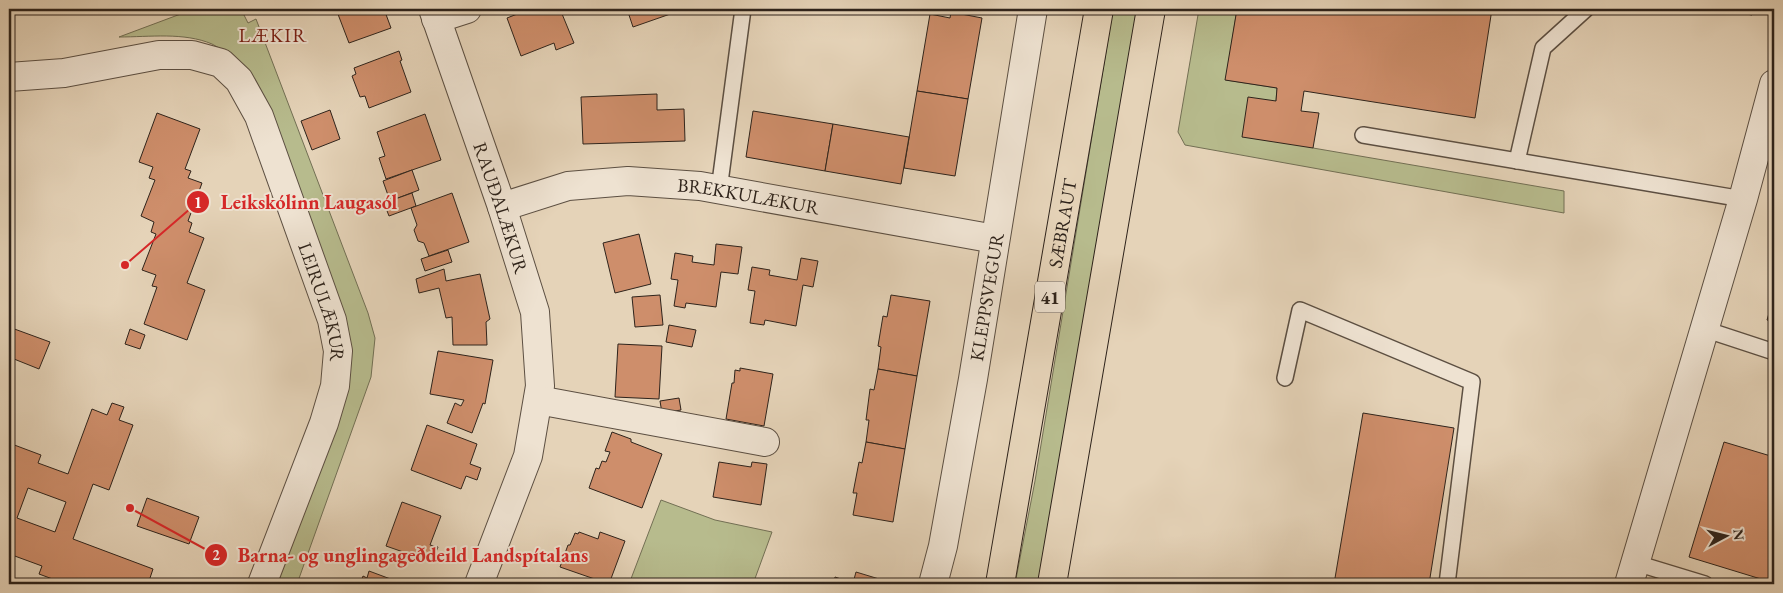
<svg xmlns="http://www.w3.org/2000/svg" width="1783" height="593" font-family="'EB Garamond',serif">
	<rect width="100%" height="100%" fill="#e5d3b8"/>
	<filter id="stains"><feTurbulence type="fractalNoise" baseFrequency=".004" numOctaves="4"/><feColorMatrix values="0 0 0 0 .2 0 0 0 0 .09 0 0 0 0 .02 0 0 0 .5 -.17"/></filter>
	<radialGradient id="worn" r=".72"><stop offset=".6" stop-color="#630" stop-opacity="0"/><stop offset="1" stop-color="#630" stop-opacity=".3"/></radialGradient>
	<!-- green -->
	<g fill="#b7bb8d" stroke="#726f54">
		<path d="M194 9H241L248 23 256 19 368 313 375 338 371 377 297 584H272L345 396 241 64C232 58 223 49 212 44 184 32 149 37 119 37Z"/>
		<polygon points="1113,9 1137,9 1038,584 1015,584 1035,481"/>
		<polygon points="1199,9 1237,9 1226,80 1277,88 1276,101 1313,148 1564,191 1564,213 1185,145 1178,132"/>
		<polygon points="661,500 715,520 772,532 753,584 629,584"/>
	</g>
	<!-- building -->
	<g fill="#ce8e6b" stroke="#2e231b" fill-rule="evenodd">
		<polygon points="336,9 384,9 391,28 349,43"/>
		<polygon points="530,9 560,9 574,43 556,50 554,43 521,56 507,18"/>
		<polygon points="627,9 674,9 676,12 633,27"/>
		<polygon points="1237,9 1492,9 1475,118 1304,91 1301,111 1319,113 1313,148 1242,137 1248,97 1276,101 1277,88 1225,80"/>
		<polygon points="1718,9 1753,9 1752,15"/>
		<polygon points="951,12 982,18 968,99 917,91 930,14 950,18"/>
		<polygon points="399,51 402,60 400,61 411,92 369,108 365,96 360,97 352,76 356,74 354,68"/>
		<polygon points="917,91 968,99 955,176 904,168"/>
		<polygon points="657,94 657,110 684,109 685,141 583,144 581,97"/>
		<polygon points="330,110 340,139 312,150 301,121"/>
		<polygon points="753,111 833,124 825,171 746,157"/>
		<polygon points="157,113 200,129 185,169 191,171 188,178 202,183 188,221 192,223 189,232 204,238 187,283 205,290 187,340 144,324 157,287 152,286 156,275 142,270 156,234 151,232 154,222 141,216 155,180 149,178 153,167 139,162"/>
		<polygon points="425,114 441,160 386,179 379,158 385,156 377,132"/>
		<polygon points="833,124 909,137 901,184 825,171"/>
		<polygon points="412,170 419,190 390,201 383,181"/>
		<polygon points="412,193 416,206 389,216 384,203"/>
		<polygon points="452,193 469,242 429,256 424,243 418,241 414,230 417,225 411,208"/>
		<polygon points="639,234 651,284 615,293 603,243"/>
		<polygon points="716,244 742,247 738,274 721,272 716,307 686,303 685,308 674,306 678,280 671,279 675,253 693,256 692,262 714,265"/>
		<polygon points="448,250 452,262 425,271 421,259"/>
		<polygon points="801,258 818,261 813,287 803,285 796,326 765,320 764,325 750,323 755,291 748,290 752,267 770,270 769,275 797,280"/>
		<polygon points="444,269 446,281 480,274 490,319 486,322 487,345 453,345 452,317 446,318 439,288 419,293 416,279"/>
		<polygon points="660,295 663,325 635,327 632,297"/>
		<polygon points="891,295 930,301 917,376 878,369 881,347 878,346 883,316 887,317"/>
		<polygon points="1774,296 1774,322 1767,320"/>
		<polygon points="669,325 696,330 692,347 666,342"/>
		<polygon points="9,327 50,342 39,369 9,357"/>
		<polygon points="130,329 145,335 140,349 125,344"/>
		<polygon points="618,344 662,346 659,399 615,397"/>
		<polygon points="438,351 493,360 485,404 483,403 472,433 447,423 455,403 461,406 464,400 430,394"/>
		<polygon points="740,368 773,374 764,426 726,419 732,383 734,383 735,370 740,371"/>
		<polygon points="878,369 917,376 905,449 866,442 869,420 866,420 870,389 874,390"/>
		<polygon points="679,398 681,410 662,413 660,401"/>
		<path d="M112 403 124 407 119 420 133 425 109 490 93 484 73 539 153 569 148 584H66L39 574 42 566 12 555 9 565V443L41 455 38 463 68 474 92 409 107 415ZM28 488 66 502 55 532 17 518Z"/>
		<polygon points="1363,413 1454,428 1429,584 1334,584"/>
		<polygon points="427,425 477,444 470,464 481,468 477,480 466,476 461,489 411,470"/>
		<polygon points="612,432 631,439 631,442 662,454 642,508 589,488 596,468 599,469 602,461 606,462 610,452 605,451"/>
		<polygon points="866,442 905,449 893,522 853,515 857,493 853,493 859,462 862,463"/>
		<polygon points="1724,442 1774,457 1774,583 1689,557"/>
		<polygon points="719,462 751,467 752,462 767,464 761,505 713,497"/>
		<polygon points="147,498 199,517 189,544 137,526"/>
		<polygon points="402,502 441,516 430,545 438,547 432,562 386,546"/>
		<polygon points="579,532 598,539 600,532 625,541 609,584 560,567 568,545 570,545 575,533 578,534"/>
		<polygon points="369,571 404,584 360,584 363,576 367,578"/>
		<polygon points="856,572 889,582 888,584 833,584 835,577 853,583"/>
	</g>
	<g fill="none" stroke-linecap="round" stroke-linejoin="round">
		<!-- lane casing -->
		<g stroke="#5c4f42" stroke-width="18">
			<g id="lane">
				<polyline points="1363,135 1743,199"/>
				<polyline points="1517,161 1543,48 1586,9"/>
				<polyline points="719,190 743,9"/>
				<polyline points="1704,329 1774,352"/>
				<polyline points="1285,378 1300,310 1472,382 1447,584"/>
				<polyline points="1636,563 1705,584"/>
			</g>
		</g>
		<!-- street casing -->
		<g stroke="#5c4f42" stroke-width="30">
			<g id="street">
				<path id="s1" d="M433 9 502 207 535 312 540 386 528 456 479 584"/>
				<polyline points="436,19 467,9"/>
				<path id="s2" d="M9 77 64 73 159 55H192L221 63 239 80 259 116 332 320 338 351 335 386 324 423 262 584"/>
				<path id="s3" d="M502 207 568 186 628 181 700 186 995 239"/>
				<polyline points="538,400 765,442"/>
				<path id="s4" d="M933 584 943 546 973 379 1033 9"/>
				<polyline points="1629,584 1743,199 1774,84"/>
			</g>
		</g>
		<!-- primary casing -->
		<g stroke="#2e231b" stroke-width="30">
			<g id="primary">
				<path id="s5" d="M1000 584 1099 9"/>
				<polyline points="1052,584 1151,9"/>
			</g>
		</g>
		<!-- lane -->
		<use href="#lane" stroke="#eee2d1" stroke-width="15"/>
		<!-- street -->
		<use href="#street" stroke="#eee2d1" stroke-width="28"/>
		<!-- primary -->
		<use href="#primary" stroke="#e5d3b8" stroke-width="28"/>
	</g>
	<g text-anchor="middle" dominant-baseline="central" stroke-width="4" stroke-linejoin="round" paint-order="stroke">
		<!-- shield labels -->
		<rect fill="#eee2d1" stroke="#685c52" stroke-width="1" x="1035" y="281.5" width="30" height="31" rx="4"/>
		<g font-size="18" font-weight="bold" fill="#2e231b">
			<text x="1050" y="297">41</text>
		</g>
		<!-- street labels -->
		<g font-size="19" fill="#2e231b" stroke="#eee2d1">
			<text stroke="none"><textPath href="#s3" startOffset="251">BREKKULÆKUR</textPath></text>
			<text stroke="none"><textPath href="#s1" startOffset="210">RAUÐALÆKUR</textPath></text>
			<text stroke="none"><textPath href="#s5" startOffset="366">SÆBRAUT</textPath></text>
			<text stroke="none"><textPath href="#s4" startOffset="292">KLEPPSVEGUR</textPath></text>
			<text stroke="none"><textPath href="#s2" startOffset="478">LEIRULÆKUR</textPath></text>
		</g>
		<!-- neighbourhood labels -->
		<g font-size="20" letter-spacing="1" fill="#7a1f14" stroke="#eee2d1">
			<text x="273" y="35">LÆKIR</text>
		</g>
	</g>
	<!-- callouts -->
	<path fill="none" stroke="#d62828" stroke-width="2" d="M125 265L198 202M130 508L216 555"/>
	<g fill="#d62828" stroke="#eee2d1" stroke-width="2">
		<circle cx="125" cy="265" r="5"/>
		<circle cx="130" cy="508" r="5"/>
		<circle cx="198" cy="202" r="12"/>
		<circle cx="216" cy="555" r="12"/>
	</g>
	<g font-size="15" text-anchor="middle" font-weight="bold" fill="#fff">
		<text x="198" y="208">1</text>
		<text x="216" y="560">2</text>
	</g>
	<g font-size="20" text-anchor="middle" font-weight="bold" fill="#d62828" stroke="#eee2d1" stroke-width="4" stroke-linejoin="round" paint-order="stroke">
		<text x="309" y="209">Leikskólinn Laugasól</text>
		<text x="413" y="562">Barna- og unglingageðdeild Landspítalans</text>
	</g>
	<!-- margin -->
	<rect width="1783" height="593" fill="none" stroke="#e5d3b8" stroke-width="30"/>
	<rect x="10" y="10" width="1763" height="573" fill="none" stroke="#2e231b" stroke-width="2.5"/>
	<rect x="15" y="15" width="1753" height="563" fill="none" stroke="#2e231b"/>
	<!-- north arrow -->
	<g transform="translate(1726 536) rotate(83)" stroke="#eee2d1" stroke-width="4" paint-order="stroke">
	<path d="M0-4L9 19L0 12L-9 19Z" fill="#2e231b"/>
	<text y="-8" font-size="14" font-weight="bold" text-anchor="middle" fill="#2e231b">N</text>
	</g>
	<rect width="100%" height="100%" filter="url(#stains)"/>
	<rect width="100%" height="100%" fill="url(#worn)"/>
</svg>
